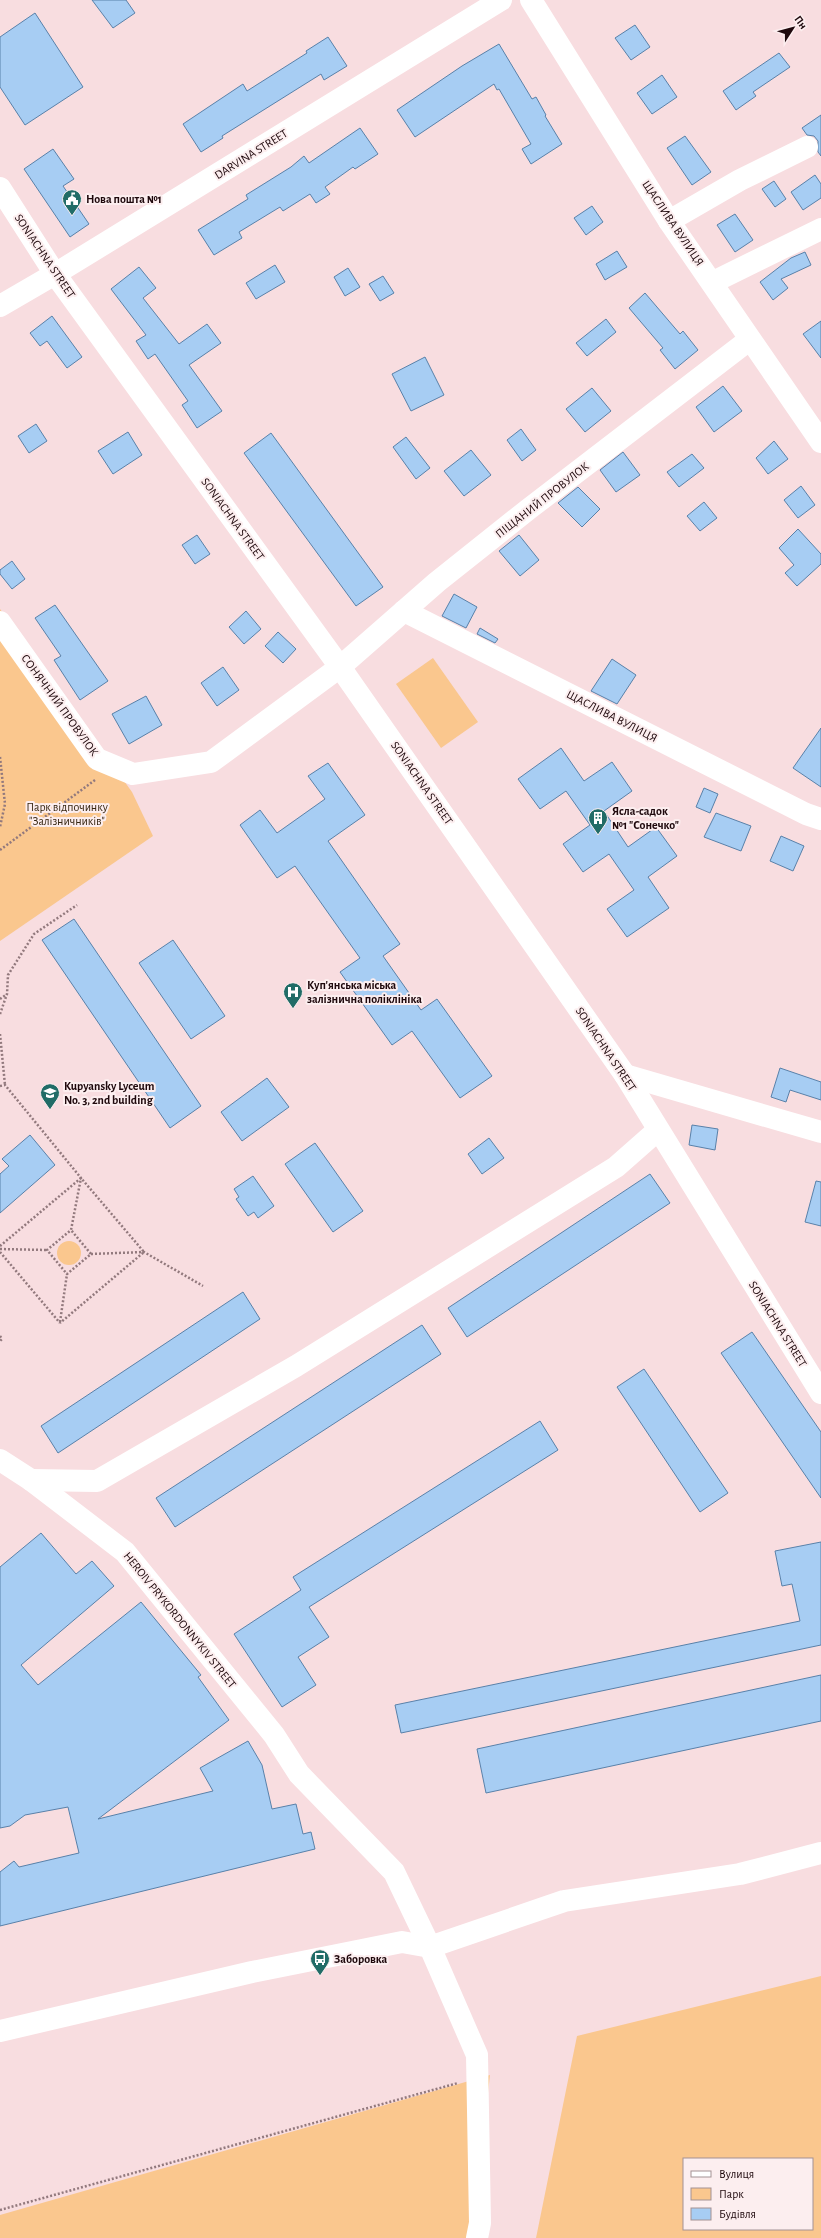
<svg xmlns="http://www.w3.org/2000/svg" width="821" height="2238" font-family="'Alegreya Sans',sans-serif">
	<rect width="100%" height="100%" fill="#f8dde0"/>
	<!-- green -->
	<g fill="#fac78e" fill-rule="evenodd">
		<polygon points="0,609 132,792 153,836 0,941"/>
		<polygon points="433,658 478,722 441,748 396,684"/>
		<circle cx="69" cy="1253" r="12"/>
		<path d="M821 1976V2238H536L577 2036ZM684 2159H812V2229H684Z"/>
		<polygon points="490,2075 472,2238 0,2238 0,2215"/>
	</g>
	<!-- building -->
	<g fill="#a7cdf3" stroke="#5981a9">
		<polygon points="92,0 126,0 135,13 113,28"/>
		<polygon points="35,13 83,87 25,125 0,87 0,37"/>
		<polygon points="635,25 650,47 631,60 615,38"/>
		<polygon points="328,37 347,66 324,80 321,74 222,136 223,138 201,152 183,124 243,84 247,91 307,53 306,51"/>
		<polygon points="499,44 532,99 536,97 546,115 545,116 562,144 531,164 522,149 531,144 499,89 497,90 494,84 415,137 397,110 462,66"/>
		<polygon points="779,53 790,67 753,92 756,96 736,110 723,91"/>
		<polygon points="662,75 677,97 652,114 637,93"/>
		<polygon points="821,115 821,156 818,152 818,141 814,136 807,135 802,128"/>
		<polygon points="360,128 378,154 355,169 353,167 325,187 330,194 316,203 310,194 283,211 280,207 239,232 242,238 214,255 198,230 248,199 246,195 291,167 304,156 309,163"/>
		<polygon points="685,136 711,172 692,185 667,148"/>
		<polygon points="53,149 74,179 63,186 89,224 70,237 24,169"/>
		<polygon points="815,175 821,184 821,198 803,210 791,192"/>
		<polygon points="774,181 786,199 775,207 762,189"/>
		<polygon points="592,206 603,222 586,235 574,218"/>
		<polygon points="735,214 753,240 735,252 717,225"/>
		<polygon points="617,251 627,267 605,280 596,264"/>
		<polygon points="805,252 811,265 781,279 788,288 773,300 760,282 791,258"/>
		<polygon points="275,265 285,282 256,299 246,283"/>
		<polygon points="139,267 156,288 143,298 179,344 207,324 221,343 189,365 222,411 197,428 182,405 188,401 155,354 148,359 136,341 146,335 111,289"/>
		<polygon points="348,268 360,287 345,296 334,277"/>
		<polygon points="383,276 394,293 380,301 369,284"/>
		<polygon points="645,293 680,334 683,331 698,350 675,369 660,350 663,348 629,308"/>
		<polygon points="52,316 82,357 67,368 47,341 40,346 30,333"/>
		<polygon points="606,319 616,332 587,356 576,343"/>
		<polygon points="821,321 821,358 803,334"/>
		<polygon points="425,357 444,395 411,411 392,374"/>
		<polygon points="723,386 742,411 714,432 696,407"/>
		<polygon points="592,388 611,411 585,432 566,409"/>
		<polygon points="36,424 47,441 29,453 18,436"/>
		<polygon points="521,429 536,450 522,461 507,440"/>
		<polygon points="128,432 142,455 113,474 98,451"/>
		<polygon points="271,433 383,587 356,606 244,453"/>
		<polygon points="406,437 430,468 416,479 393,447"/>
		<polygon points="774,441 788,459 768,474 756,458"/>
		<polygon points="471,450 491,475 464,496 444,471"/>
		<polygon points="623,452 640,475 616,492 600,470"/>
		<polygon points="692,454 704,468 679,487 667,472"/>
		<polygon points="801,486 815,505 798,518 784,500"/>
		<polygon points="578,487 600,509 582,527 558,503"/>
		<polygon points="704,502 717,518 700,531 687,516"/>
		<polygon points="798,529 821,554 821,564 797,586 785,573 794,565 779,548"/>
		<polygon points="197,535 210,554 195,564 182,545"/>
		<polygon points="519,535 539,560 520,576 499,551"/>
		<polygon points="12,561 25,579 12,589 0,574 0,570"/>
		<polygon points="454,594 477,607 466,628 442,616"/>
		<polygon points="55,605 108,681 80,700 54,660 61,656 35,618"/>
		<polygon points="246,611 261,629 244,644 229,627"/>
		<polygon points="480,628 498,639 495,643 477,634"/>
		<polygon points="278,632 296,649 283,663 265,646"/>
		<polygon points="612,659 636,675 617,704 591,691"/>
		<polygon points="223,667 239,690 217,706 201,683"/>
		<polygon points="146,696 162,725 129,744 112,714"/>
		<polygon points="821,728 821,787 793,768"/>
		<polygon points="561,748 584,781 612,762 632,791 604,811 628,847 656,827 677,856 648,877 669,908 627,937 607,909 634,890 609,854 583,872 563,844 590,825 566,791 540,809 518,779"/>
		<polygon points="328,763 365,815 328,841 400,944 383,956 421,1010 437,999 492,1076 460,1098 412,1031 392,1045 340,972 360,958 295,866 277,878 240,825 260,810 277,833 325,799 308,776"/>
		<polygon points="704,788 718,794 710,813 696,807"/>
		<polygon points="716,813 751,826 741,851 704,837"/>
		<polygon points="781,836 804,846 793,871 770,861"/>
		<polygon points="74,919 201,1106 170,1128 42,940"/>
		<polygon points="173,940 225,1016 191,1039 139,963"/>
		<polygon points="780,1068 821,1082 821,1100 790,1090 786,1102 771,1097"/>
		<polygon points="267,1078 289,1107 242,1141 221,1112"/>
		<polygon points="692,1125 718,1129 715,1150 689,1145"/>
		<polygon points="30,1135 55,1165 0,1213 0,1174 9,1166 2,1159"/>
		<polygon points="489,1138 504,1158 482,1174 468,1154"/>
		<polygon points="315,1143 363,1211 333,1232 285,1164"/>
		<polygon points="650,1174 670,1203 467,1337 448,1308"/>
		<polygon points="253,1176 274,1206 258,1218 254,1212 248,1216 236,1199 239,1197 234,1189"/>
		<polygon points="816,1181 821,1182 821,1226 805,1222"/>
		<polygon points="243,1292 260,1319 58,1453 41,1426"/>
		<polygon points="422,1325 441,1354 175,1527 156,1498"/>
		<polygon points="752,1332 821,1432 821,1498 721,1353"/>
		<polygon points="644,1369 728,1493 700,1512 617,1387"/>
		<polygon points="540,1421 558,1450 309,1607 329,1637 298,1657 316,1685 282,1707 234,1634 301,1590 293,1577"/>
		<polygon points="41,1533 76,1574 92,1561 114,1586 21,1665 38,1685 141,1602 201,1675 198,1677 229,1720 98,1819 213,1791 200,1768 248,1741 262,1765 272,1809 296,1804 303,1834 311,1832 315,1849 0,1926 0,1872 14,1861 19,1867 79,1853 68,1807 25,1815 10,1826 0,1828 0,1567"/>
		<polygon points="821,1542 821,1645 401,1733 395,1705 800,1621 792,1584 782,1586 775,1551"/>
		<polygon points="821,1675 821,1721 486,1793 477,1749"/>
	</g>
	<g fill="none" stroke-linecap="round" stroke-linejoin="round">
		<!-- path -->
		<g stroke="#92797d" stroke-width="2.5" stroke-dasharray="2 2" stroke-linecap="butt">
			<polyline points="0,757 5,804 0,827"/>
			<polyline points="0,850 95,780"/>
			<polyline points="0,999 7,994"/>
			<polyline points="0,1014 7,994 8,975 34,934 77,905"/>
			<polyline points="0,1034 5,1085"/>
			<polyline points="0,1086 5,1085 81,1178 71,1230 47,1250 67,1274 91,1254 71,1230"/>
			<polyline points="0,1246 81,1178 144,1252 60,1323"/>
			<polyline points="0,1249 47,1250"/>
			<polyline points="0,1252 60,1323"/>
			<polyline points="91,1254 144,1252 203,1286"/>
			<polyline points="60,1322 67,1274"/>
			<polyline points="0,1336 2,1339 0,1341"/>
			<polyline points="0,2210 458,2083"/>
		</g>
		<!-- minor -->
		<g stroke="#fff" stroke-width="22">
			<polyline points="531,0 669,221 821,442"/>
			<polyline points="0,188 55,274 340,667 625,1075 821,1393"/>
			<polyline points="669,221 740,180 807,147"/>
			<polyline points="713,282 821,229"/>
			<polyline points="0,306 55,274 501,0"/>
			<polyline points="404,611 806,814 821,819"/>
			<polyline points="0,622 97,759 133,774 211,762 340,667 437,582 530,508 749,340"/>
			<polyline points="625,1075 821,1132"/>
			<polyline points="0,1460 31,1480 125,1552 274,1735 299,1774 394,1872 430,1947 564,1901 740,1874 821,1853"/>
			<polyline points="31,1480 97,1481 296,1366 616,1167 658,1130"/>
			<polyline points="0,2031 252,1972 402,1942 430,1947 477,2055 480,2223 477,2238"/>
		</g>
	</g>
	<!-- icons -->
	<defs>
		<g id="civic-pin" transform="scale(1)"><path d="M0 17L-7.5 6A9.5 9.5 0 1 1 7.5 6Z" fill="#216c67" stroke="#fceeef"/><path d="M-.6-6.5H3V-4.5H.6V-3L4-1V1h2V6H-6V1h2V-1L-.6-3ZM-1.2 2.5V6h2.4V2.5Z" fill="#fff"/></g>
		<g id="building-pin" transform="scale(1)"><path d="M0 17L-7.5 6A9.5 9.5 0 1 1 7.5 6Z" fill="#216c67" stroke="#fceeef"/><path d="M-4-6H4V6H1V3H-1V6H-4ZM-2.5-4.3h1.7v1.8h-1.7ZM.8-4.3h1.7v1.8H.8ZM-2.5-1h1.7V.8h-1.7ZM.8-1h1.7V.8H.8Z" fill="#fff"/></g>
		<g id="hospital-pin" transform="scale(1)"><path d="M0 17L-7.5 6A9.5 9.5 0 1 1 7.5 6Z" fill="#216c67" stroke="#fceeef"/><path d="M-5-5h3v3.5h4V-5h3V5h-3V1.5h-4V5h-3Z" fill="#fff"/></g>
		<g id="school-pin" transform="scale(1)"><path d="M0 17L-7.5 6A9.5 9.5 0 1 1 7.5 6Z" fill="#216c67" stroke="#fceeef"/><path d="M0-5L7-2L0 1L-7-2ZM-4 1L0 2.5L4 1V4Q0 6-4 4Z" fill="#fff"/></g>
		<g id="bus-pin" transform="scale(1)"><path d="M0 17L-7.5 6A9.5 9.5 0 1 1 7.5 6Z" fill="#216c67" stroke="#fceeef"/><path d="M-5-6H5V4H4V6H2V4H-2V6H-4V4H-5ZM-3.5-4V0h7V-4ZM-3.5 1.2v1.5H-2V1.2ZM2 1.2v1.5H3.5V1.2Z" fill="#fff"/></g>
	</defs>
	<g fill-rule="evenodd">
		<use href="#civic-pin" x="72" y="199"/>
		<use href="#building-pin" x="598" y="818"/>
		<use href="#hospital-pin" x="293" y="992"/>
		<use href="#school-pin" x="50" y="1093"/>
		<use href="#bus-pin" x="320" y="1959"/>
	</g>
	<g text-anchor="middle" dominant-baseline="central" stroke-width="4" stroke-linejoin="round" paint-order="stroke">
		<!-- street labels -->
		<g font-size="12" fill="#1e080c" stroke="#fceeef">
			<text transform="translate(251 154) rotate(-32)">DARVINA STREET</text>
			<text transform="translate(673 223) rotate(56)">ЩАСЛИВА ВУЛИЦЯ</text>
			<text transform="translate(45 256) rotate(56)">SONIACHNA STREET</text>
			<text transform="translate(542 500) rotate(-38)">ПІЩАНИЙ ПРОВУЛОК</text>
			<text transform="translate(233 519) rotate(54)">SONIACHNA STREET</text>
			<text transform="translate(60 705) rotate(54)">СОНЯЧНИЙ ПРОВУЛОК</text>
			<text transform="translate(612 716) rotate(27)">ЩАСЛИВА ВУЛИЦЯ</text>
			<text transform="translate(422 783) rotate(55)">SONIACHNA STREET</text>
			<text transform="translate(606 1049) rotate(56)">SONIACHNA STREET</text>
			<text transform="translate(778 1324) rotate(58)">SONIACHNA STREET</text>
			<text transform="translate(180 1620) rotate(51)">HEROIV PRYKORDONNYKIV STREET</text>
		</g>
		<!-- poi labels -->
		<g font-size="12" font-weight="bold" fill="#1e080c" stroke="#fceeef" text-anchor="start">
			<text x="86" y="199">Нова пошта №1</text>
			<text x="612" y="811">Ясла-садок<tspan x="612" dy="14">№1 "Сонечко"</tspan></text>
			<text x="307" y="985">Куп'янська міська<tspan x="307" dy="14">залізнична поліклініка</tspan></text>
			<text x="64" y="1086">Kupyansky Lyceum<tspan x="64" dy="14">No. 3, 2nd building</tspan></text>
			<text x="334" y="1959">Заборовка</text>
		</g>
		<!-- park labels -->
		<g font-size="12" fill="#362612" stroke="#fceeef">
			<text x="67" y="807">Парк відпочинку<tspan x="67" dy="14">"Залізничників"</tspan></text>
		</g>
	</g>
	<!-- legend -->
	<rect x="683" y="2158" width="130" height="72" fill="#fceeef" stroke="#a39294"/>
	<rect x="691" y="2171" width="20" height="6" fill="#ffffff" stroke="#a39294"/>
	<text x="719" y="2178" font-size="12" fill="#1e080c">Вулиця</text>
	<rect x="691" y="2188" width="20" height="12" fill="#fac78e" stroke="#a39294"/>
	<text x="719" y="2198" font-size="12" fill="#1e080c">Парк</text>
	<rect x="691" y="2208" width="20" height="12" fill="#a7cdf3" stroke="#a39294"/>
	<text x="719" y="2218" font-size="12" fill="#1e080c">Будівля</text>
	<!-- north arrow -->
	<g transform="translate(793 28) rotate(54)" stroke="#fceeef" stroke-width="3" paint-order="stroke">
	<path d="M0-3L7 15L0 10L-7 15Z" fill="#1e080c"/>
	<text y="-6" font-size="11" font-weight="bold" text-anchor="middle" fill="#1e080c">Пн</text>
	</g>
</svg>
